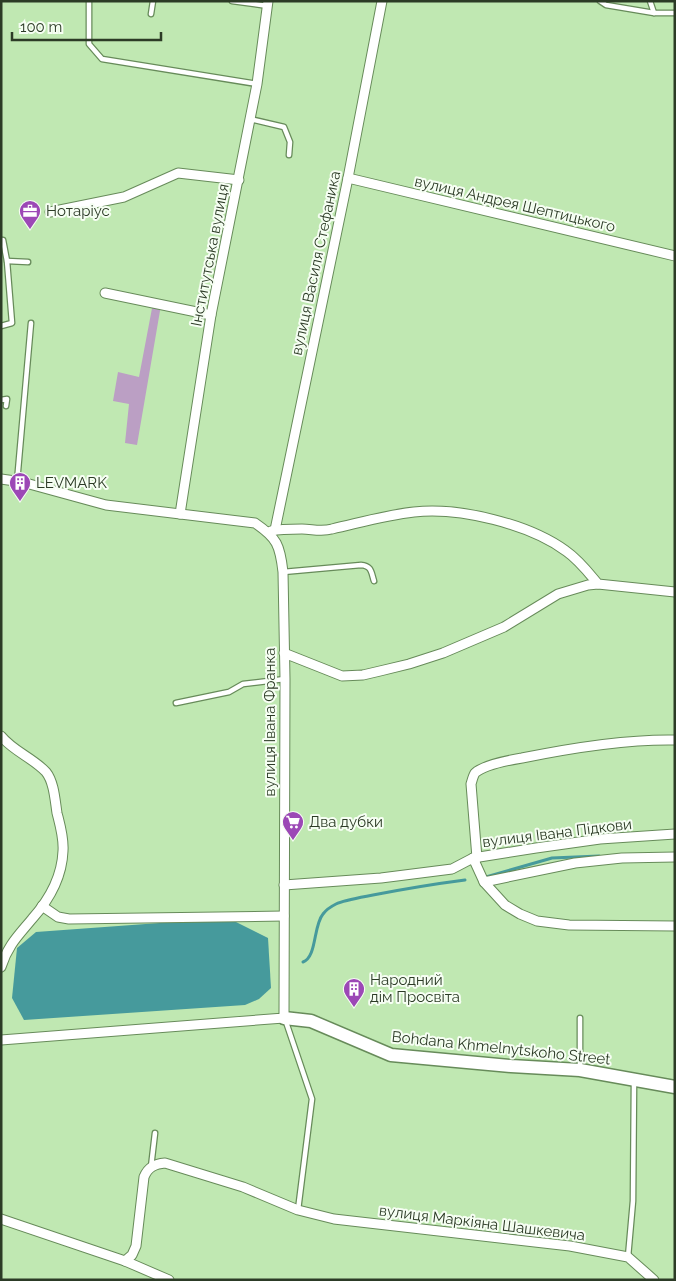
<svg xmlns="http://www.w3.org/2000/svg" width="676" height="1281" font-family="Raleway,sans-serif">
	<rect width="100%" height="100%" fill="#c0e8b2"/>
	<!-- green -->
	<polygon fill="#bb9fc4" points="153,303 161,305 137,445 125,443 129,404 113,401 118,372 139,377"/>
	<!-- water -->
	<polygon fill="#469a9c" points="228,918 268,938 271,988 259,999 245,1005 24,1020 12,998 17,948 36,932"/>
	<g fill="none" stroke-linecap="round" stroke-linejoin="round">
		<!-- stream -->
		<g stroke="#469a9c" stroke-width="3">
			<polyline points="486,877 552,858 599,856"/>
			<path d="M303 962C317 957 313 926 323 914 326 910 332 906 336 904 344 900 363 897 373 895 404 889 434 884 465 880"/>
		</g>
		<!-- lane casing -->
		<g stroke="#678b5a" stroke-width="7">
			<g id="lane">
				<polyline points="89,1 89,44 102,59 257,84"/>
				<polyline points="232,1 268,6"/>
				<polyline points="600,1 606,5 654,13 675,13"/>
				<polyline points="650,1 654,13"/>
				<polyline points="151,14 153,1"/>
				<polyline points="250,119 284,127 290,142 289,155"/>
				<polyline points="1,240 3,240 7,261 12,323 1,326"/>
				<polyline points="7,261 28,262"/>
				<polyline points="1,400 7,399 6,406"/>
				<polyline points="17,482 31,323"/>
				<path d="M283 572 361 565C372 566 371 572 374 581"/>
				<polyline points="176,703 229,692 243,684 285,679"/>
				<polyline points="285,1019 312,1099 298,1210"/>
				<polyline points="580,1069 580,1018"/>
				<polyline points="151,1167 155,1133"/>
				<polyline points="628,1257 633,1201 634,1081"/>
			</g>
		</g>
		<!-- street casing -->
		<g stroke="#678b5a" stroke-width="11">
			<g id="street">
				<polyline points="348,178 675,256"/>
				<polyline points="50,212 124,197 178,173 239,180"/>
				<polyline points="105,293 211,315"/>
				<path d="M1 479 22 482 106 505 255 523C277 538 280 545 283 572L285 679 284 1018 1 1040"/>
				<polyline points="180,514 211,315 257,84 268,1"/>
				<polyline points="275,530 348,178 382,1"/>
				<path d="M271 531C280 529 292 529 302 529 312 529 321 532 332 529 359 523 386 515 414 512 460 507 529 524 566 551 579 560 588 572 598 584L675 592"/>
				<polyline points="284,653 342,676 363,675 380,671 409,664 443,653 504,627 558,594 588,585 598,584"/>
				<path d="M1 736C13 751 33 758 46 772 54 782 55 800 57 813 60 825 64 838 63 851 62 877 49 900 32 919 18 936 8 945 1 967"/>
				<polyline points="473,858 484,882 575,863 622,858 675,857"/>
				<path d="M477 858 471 784C472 781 473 776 475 773 484 765 510 760 522 758 571 748 625 739 675 740"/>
				<polyline points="484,882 505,905 520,914 537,921 569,925 675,926"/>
				<polyline points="284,885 381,878 452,869 473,858 536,848 600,839 675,834"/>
				<polyline points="42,906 58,917 69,919 284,916"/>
				<path d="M1 1219 125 1261 132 1255 136 1246 144 1177C148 1167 155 1164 165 1163L243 1187 298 1210 334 1219 570 1246 628 1257 654 1280"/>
				<polyline points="125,1261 169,1280"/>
			</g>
		</g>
		<!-- secondary casing -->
		<g stroke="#678b5a" stroke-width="15">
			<polyline id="secondary" points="284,1018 311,1021 391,1055 511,1066 580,1070 675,1087"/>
		</g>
		<!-- lane -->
		<use href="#lane" stroke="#fff" stroke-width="4.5"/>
		<!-- street -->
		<use href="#street" stroke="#fff" stroke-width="9"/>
		<!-- secondary -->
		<use href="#secondary" stroke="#fff" stroke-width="12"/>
	</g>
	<!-- icons -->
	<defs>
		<g id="office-pin" transform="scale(1.125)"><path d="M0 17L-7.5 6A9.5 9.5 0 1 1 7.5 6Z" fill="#9c48b6" stroke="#f6fef3"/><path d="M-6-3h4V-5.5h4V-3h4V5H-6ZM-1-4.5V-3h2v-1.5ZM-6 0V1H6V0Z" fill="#fff"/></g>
		<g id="building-pin" transform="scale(1.125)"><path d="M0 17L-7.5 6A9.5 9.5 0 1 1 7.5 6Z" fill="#9c48b6" stroke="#f6fef3"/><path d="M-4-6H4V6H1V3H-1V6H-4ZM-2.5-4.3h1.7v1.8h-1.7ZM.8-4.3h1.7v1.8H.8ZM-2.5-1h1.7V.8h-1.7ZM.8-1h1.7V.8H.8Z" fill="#fff"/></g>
		<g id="supermarket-pin" transform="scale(1.125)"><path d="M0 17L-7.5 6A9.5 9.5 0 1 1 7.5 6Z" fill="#9c48b6" stroke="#f6fef3"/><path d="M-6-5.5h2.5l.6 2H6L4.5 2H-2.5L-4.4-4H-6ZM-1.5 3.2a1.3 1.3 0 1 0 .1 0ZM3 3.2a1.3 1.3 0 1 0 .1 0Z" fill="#fff"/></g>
	</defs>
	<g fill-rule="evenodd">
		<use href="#office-pin" x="30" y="211"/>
		<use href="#building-pin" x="20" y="483"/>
		<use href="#supermarket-pin" x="293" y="822"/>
		<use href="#building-pin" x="354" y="989"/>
	</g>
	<g text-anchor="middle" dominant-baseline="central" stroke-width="4" stroke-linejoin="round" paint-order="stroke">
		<!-- street labels -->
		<g font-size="15" fill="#2c3b26" stroke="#f6fef3">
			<text transform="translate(515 204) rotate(13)">вулиця Андрея Шептицького</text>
			<text transform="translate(210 255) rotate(-79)">Інститутська вулиця</text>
			<text transform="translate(316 263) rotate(-78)">вулиця Василя Стефаника</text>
			<text transform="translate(270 722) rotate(-90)">вулиця Івана Франка</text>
			<text transform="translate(557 833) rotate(-7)">вулиця Івана Підкови</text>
			<text transform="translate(501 1048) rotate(6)">Bohdana Khmelnytskoho Street</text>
			<text transform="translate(482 1223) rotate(7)">вулиця Маркіяна Шашкевича</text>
		</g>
		<!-- poi labels -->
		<g font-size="15" fill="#2c3b26" stroke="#f6fef3" text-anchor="start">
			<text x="46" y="211">Нотаріус</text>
			<text x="36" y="483">LEVMARK</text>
			<text x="309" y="822">Два дубки</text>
			<text x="370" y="980">Народний<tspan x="370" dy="17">дім Просвіта</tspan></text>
		</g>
	</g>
	<!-- border -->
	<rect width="676" height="1281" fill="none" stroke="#2c3b26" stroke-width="5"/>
	<!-- scale -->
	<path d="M12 32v8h149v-8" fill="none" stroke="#2c3b26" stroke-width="2.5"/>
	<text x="20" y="32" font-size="15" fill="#2c3b26" stroke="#f6fef3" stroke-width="4" paint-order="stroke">100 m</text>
</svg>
